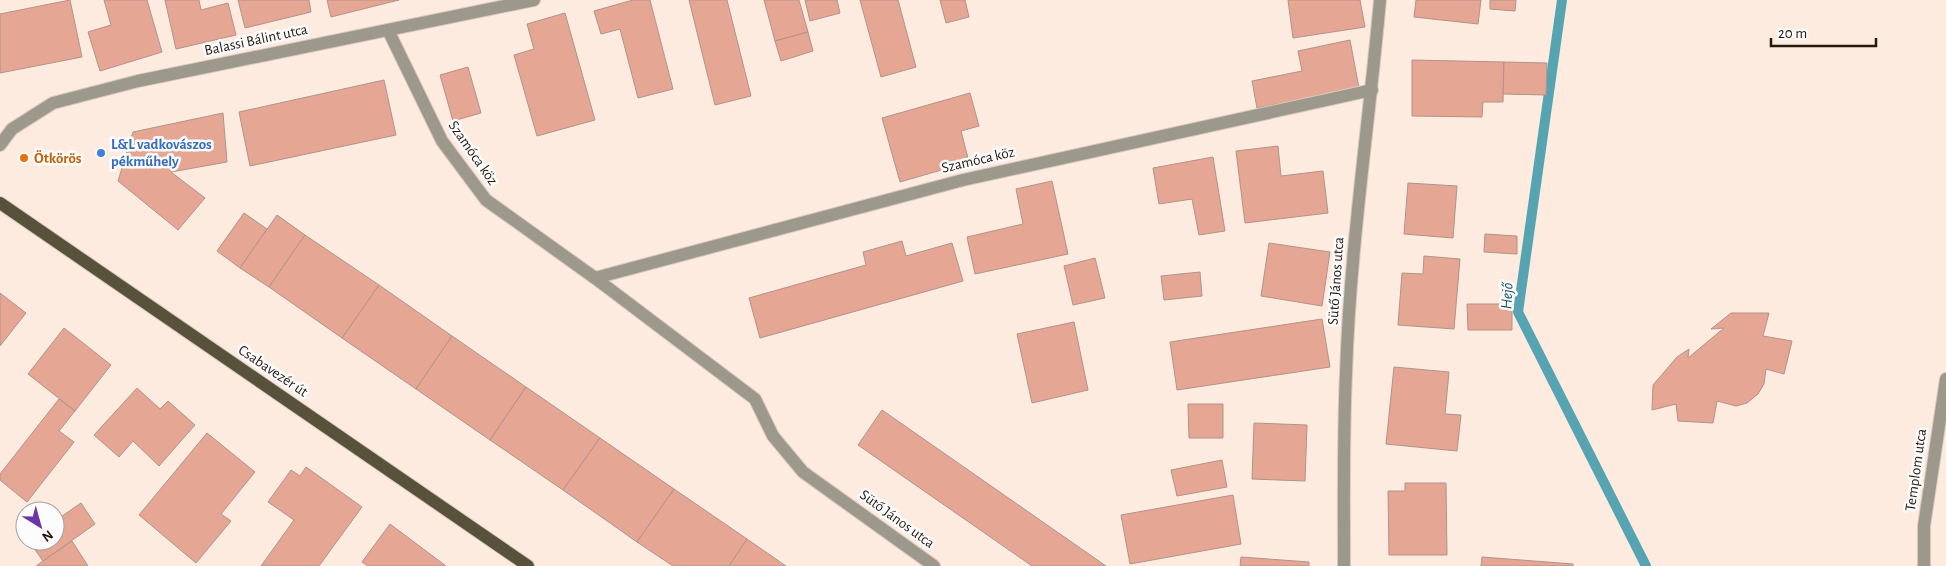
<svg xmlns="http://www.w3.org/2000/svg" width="1946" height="566" font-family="'Alegreya Sans',sans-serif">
	<rect width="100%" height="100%" fill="#fdebe0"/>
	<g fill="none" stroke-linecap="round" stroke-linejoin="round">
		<!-- stream -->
		<polyline stroke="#56a3b1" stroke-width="10" points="1562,0 1518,312 1646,566"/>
	</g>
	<!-- building -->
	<g fill="#e5a694" stroke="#b39289">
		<polygon points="70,0 82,57 0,73 0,14"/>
		<polygon points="104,0 147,0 162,52 100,71 88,32 111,25"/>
		<polygon points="165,0 199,0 201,10 228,3 236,35 176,49"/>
		<polygon points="238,0 309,0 311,12 245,28"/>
		<polygon points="327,0 399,0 331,17"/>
		<polygon points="633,0 650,0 673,89 638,98 620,29 601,34 594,11"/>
		<polygon points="689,0 727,0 751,96 715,105"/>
		<polygon points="764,0 799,0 808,32 775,41"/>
		<polygon points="805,0 837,0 840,13 810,21"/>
		<polygon points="860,0 898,0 916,67 881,77"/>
		<polygon points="940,0 965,0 969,17 946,23"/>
		<polygon points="1288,0 1360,0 1365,27 1293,38"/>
		<polygon points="1416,0 1481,0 1478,24 1414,17"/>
		<polygon points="1490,0 1516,0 1515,11 1490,9"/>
		<polygon points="565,13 595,120 537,136 514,55 534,49 527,24"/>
		<polygon points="808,32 813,51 781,61 775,41"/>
		<polygon points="1350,40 1359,88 1257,108 1252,81 1302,71 1298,51"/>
		<polygon points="1412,60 1504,62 1503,102 1483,102 1482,117 1412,116"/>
		<polygon points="1504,62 1547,63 1546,95 1503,94"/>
		<polygon points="468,67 481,113 453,121 440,75"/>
		<polygon points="384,80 396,135 250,166 239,112"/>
		<polygon points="970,93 979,126 961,131 969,162 900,182 882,118"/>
		<polygon points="223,113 227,162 171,172 205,198 178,230 118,181 133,132"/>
		<polygon points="1278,146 1281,176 1323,171 1328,213 1245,223 1236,151"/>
		<polygon points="1213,157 1225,231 1199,235 1192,199 1159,204 1153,168"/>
		<polygon points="1052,181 1068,254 975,274 967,237 1023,224 1016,189"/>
		<polygon points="1408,183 1457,186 1453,238 1404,234"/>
		<polygon points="244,213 267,229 240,268 217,251"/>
		<polygon points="277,215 305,235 269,287 240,268"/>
		<polygon points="1485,234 1517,236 1517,254 1484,252"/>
		<polygon points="305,235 379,285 342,338 269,287"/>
		<polygon points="902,241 906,256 952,243 963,281 760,338 749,298 866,265 863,252"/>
		<polygon points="1269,243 1330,252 1322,306 1261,296"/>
		<polygon points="1424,256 1460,259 1454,329 1398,325 1402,273 1423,274"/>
		<polygon points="1095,258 1105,298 1073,305 1064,266"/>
		<polygon points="1200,272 1202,296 1164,300 1161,276"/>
		<polygon points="379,285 452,336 416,389 342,338"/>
		<polygon points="0,293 26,313 0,346"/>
		<polygon points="1467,304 1512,304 1512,330 1468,330"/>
		<polygon points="1731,313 1769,313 1763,336 1792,341 1784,374 1766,369 1764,384 1758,394 1747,403 1736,406 1717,401 1713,423 1678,421 1676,404 1652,410 1653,385 1677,357 1689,349 1688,358 1724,328 1711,329"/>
		<polygon points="1322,319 1330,367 1177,390 1170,342"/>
		<polygon points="1074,322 1088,390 1032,403 1017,334"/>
		<polygon points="64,328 111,365 75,411 28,374"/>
		<polygon points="452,336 526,387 490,440 416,389"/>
		<polygon points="1394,367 1449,372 1445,414 1461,415 1457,451 1386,444"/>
		<polygon points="526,387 600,438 563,490 490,440"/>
		<polygon points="137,388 160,409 168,401 195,425 159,466 133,441 119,457 94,435"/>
		<polygon points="59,399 75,411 59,431 74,442 27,502 0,480 0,474"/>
		<polygon points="1188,404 1223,404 1223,438 1189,438"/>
		<polygon points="882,410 1106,566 1032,566 858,445"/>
		<polygon points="1254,423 1307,425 1305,481 1252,479"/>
		<polygon points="207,433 255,472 221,514 231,521 196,563 139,515"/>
		<polygon points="600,438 674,489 637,542 563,490"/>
		<polygon points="1222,460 1227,487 1177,496 1171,470"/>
		<polygon points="306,467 362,507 319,566 261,566 294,520 268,502 291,470 300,476"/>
		<polygon points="1405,483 1446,483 1447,555 1389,555 1388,491 1405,491"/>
		<polygon points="674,489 747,539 729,566 673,566 637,542"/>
		<polygon points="1233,495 1241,544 1130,564 1121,515"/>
		<polygon points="81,503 95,524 43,561 29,541 55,541 55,521"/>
		<polygon points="390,524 446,566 368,566 362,562"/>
		<polygon points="747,539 786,566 729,566"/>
		<polygon points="72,541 88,566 36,566 43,561"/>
		<polygon points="1241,557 1309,562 1309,566 1240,566"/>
		<polygon points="1482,557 1573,564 1573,566 1481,566"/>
	</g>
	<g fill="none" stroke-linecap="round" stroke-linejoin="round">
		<!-- minor casing -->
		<g stroke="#dac9bf" stroke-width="14">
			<g id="minor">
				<polyline points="388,30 442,141 486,200 595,278 755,399 773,436 803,472 934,566"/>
				<polyline points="0,145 12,129 53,103 138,81 534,0"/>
				<polyline points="595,278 963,180 1372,90"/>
				<path d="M1344 566C1344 502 1343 437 1346 373 1350 248 1369 124 1380 0"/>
				<polyline points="1924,566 1924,526 1946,379"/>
			</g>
		</g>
		<!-- major casing -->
		<g stroke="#dac9bf" stroke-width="14">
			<polyline id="major" points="0,203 528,566"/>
		</g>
		<!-- minor -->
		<use href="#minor" stroke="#9c988b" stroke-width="12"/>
		<!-- major -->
		<use href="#major" stroke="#58513b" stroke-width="12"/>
	</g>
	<!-- markers -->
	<circle fill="#3f7fe0" stroke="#fcfcfc" stroke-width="2" cx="101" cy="153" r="5"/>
	<circle fill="#e8710a" stroke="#fcfcfc" stroke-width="2" cx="24" cy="158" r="5"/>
	<g text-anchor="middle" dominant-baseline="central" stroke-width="5" stroke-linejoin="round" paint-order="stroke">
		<!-- street labels -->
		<g font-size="15" fill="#231912" stroke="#fcfcfc">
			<text transform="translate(256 40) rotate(-12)">Balassi Bálint utca</text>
			<text transform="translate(473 153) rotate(55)">Szamóca köz</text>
			<text transform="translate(978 160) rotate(-13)">Szamóca köz</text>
			<text transform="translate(1336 281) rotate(-86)">Sütő János utca</text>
			<text transform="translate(273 371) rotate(34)">Csabavezér út</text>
			<text transform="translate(1916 470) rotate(-82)">Templom utca</text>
			<text transform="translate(897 519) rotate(36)">Sütő János utca</text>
		</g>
		<!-- shop labels -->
		<g font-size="15" font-weight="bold" fill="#366cbe" stroke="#fcfcfc" text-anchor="start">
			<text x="111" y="144">L&amp;L vadkovászos<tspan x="111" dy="17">pékműhely</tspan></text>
		</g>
		<!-- food labels -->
		<g font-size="15" font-weight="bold" fill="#c56008" stroke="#fcfcfc" text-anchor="start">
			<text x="34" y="158">Ötkörös</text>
		</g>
		<!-- water labels -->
		<g font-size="16" font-style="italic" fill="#0c515c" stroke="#fcfcfc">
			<text transform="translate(1507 296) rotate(-87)">Hejő</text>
		</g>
	</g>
	<!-- north arrow -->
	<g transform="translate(40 526) rotate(143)"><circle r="24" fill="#fcfcfc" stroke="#a5a19e"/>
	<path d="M0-4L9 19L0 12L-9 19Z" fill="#6d33a9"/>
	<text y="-8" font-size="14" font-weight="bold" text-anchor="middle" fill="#231912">N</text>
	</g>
	<!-- scale -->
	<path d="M1771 38v8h105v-8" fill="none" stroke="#231912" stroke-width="2.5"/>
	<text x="1778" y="38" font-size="15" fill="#231912" stroke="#fcfcfc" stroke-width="4" paint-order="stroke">20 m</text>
</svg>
